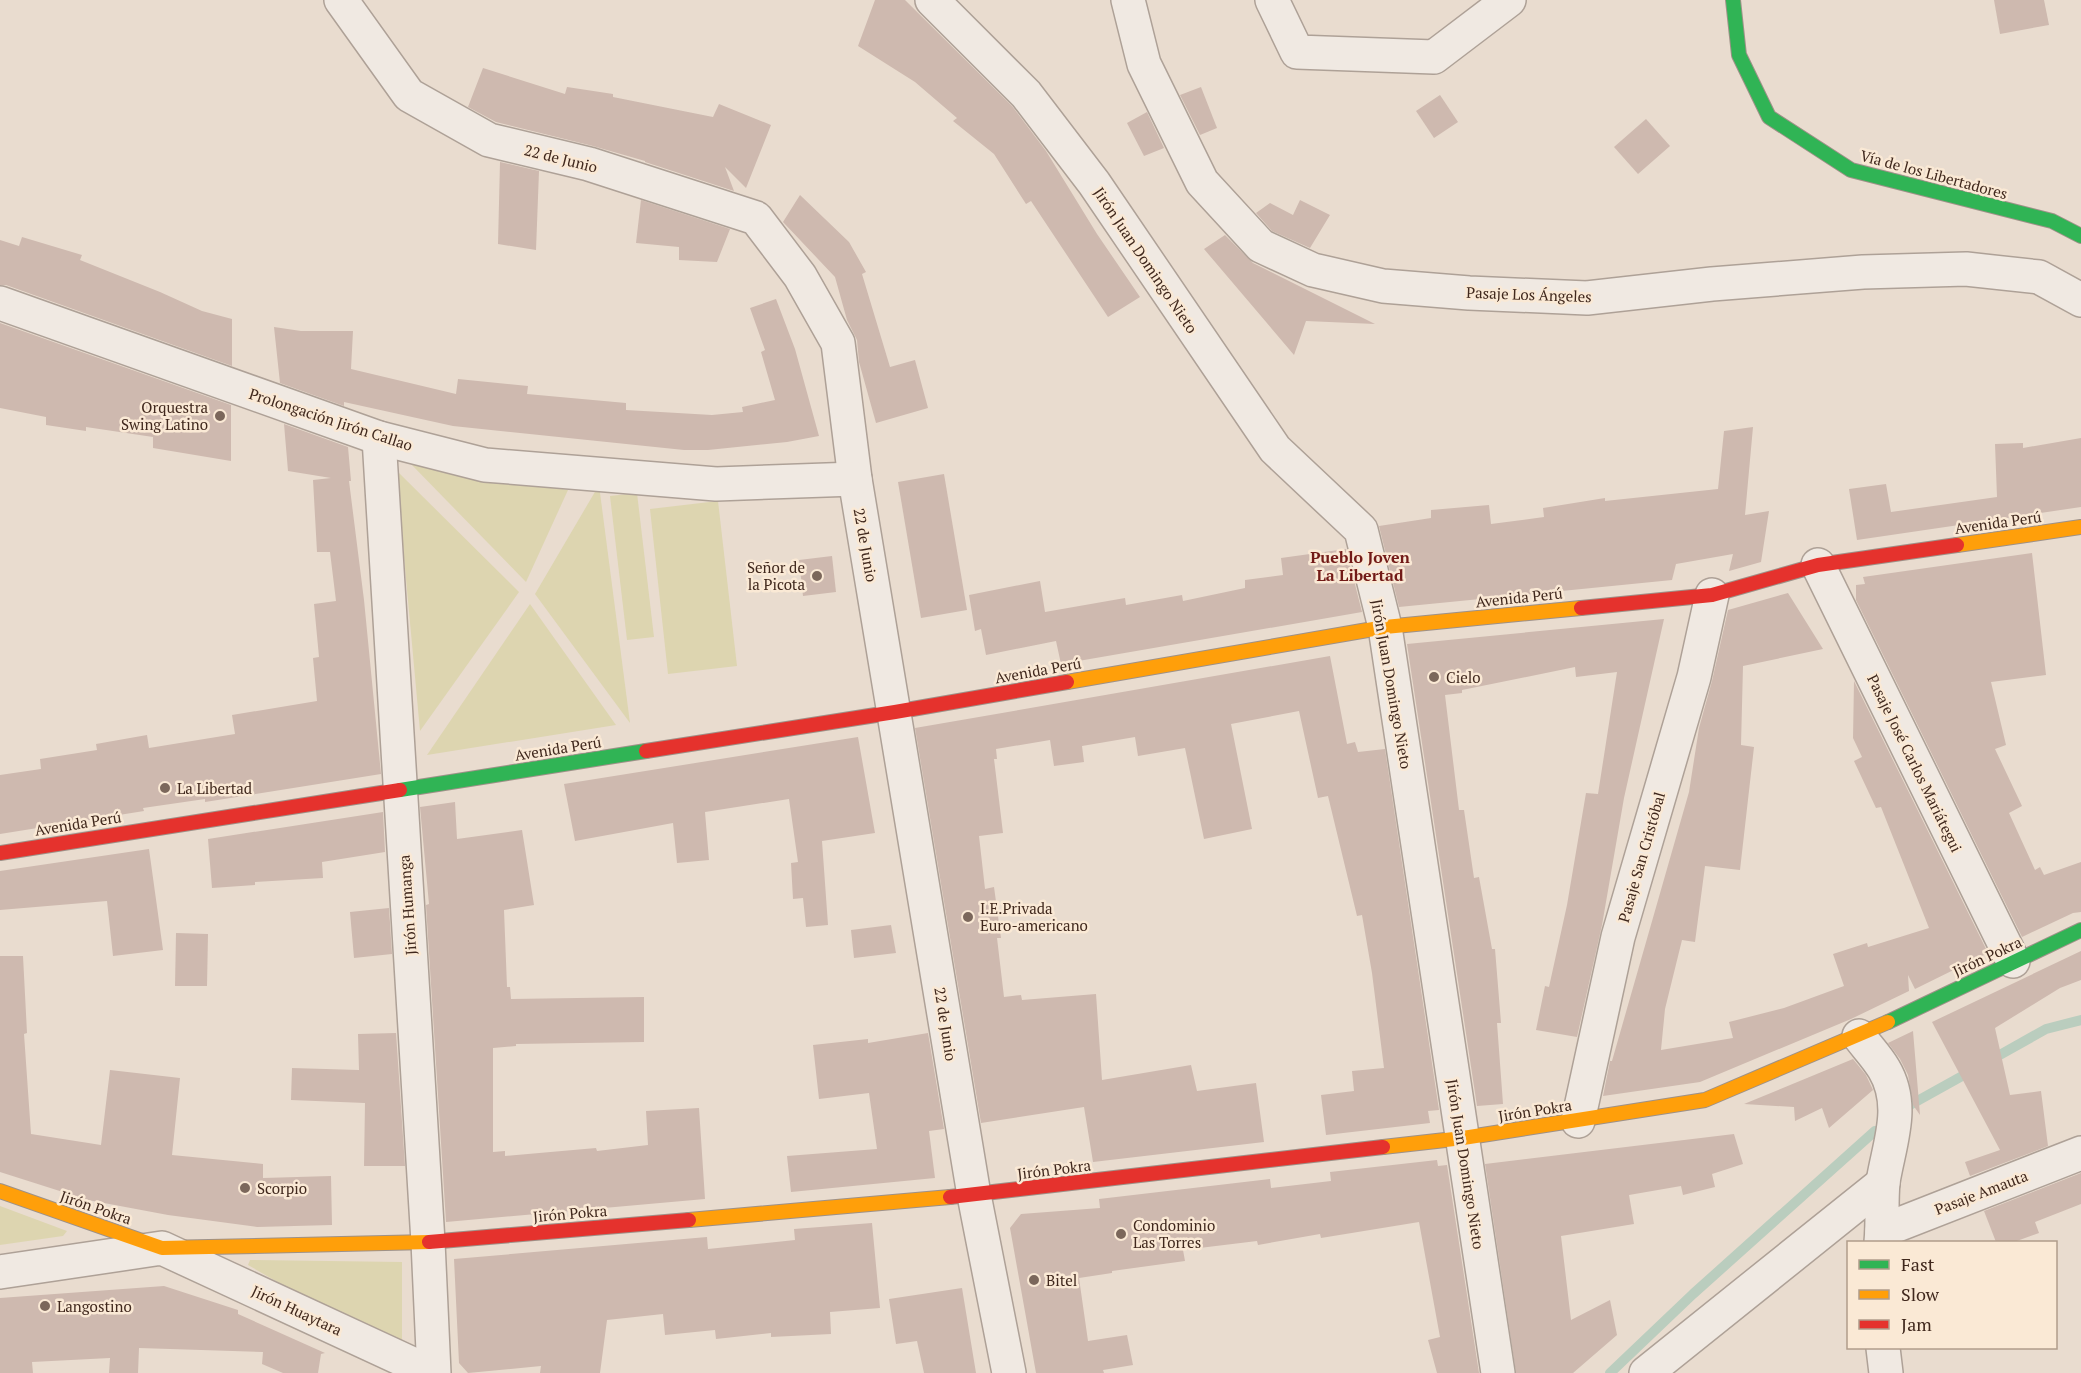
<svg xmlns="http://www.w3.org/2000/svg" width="2081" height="1373" font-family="'PT Serif',serif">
	<rect width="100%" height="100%" fill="#e9dccf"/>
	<!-- green -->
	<g fill="#ddd5b0">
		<polygon points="409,462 568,490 526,582"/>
		<polygon points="396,470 519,592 420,731"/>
		<polygon points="599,485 630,723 535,594"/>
		<polygon points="637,493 654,637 627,640 610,496"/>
		<polygon points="718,501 737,666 668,674 650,509"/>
		<polygon points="530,604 616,725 427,755"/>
		<polygon points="0,1206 67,1231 63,1236 0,1245"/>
		<polygon points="250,1260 402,1262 402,1354 248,1265"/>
	</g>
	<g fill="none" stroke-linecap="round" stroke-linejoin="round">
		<!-- stream -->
		<g stroke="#bacdbe" stroke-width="10">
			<polyline points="1989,1061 2046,1029 2081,1020"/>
			<polyline points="1910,1105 1973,1070"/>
			<polyline points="1610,1373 1693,1294 1875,1131"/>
		</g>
	</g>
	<!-- building -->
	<g fill="#ceb9af">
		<polygon points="875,0 905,0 1012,106 1046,151 1097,234 1140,297 1108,317 1031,201 1026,204 994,154 953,121 957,118 915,82 858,46"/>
		<polygon points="1994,0 2044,0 2049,25 2000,34"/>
		<polygon points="483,68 565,94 567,87 613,94 613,97 713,117 719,104 771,125 746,188 725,167 734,191 645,162 645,161 593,146 496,122 468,107"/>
		<polygon points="1201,87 1217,128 1200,135 1180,95"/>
		<polygon points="1440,95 1458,122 1434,138 1416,111"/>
		<polygon points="1147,112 1164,148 1144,156 1127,123"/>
		<polygon points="1646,119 1670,146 1638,174 1614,147"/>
		<polygon points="500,162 539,171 536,250 498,244"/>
		<polygon points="800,195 849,242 866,272 862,274 890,367 915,360 928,408 876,423 859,362 857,340 847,320 835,277 783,222"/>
		<polygon points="641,200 730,229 717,262 679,260 679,247 636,243"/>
		<polygon points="1300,200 1330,215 1310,248 1272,231 1256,213 1270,203 1293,215"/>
		<polygon points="1225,235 1253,263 1375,324 1306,321 1294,355 1204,249"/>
		<polygon points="22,237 82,255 80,260 160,292 202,311 232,319 232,366 6,285 0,285 0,240 19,246"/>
		<polygon points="776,299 795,349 819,436 787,442 708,450 684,450 453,426 344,402 344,406 280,383 274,327 301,331 353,331 351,369 456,394 458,379 528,386 527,394 626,403 626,410 712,415 743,412 742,407 775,400 761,352 765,350 750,308"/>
		<polygon points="0,323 231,405 231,461 153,448 153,437 86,427 86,431 46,425 46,417 0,408"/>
		<polygon points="284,424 348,447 351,481 349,481 364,600 381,774 205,802 205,799 143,808 144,811 0,834 0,775 41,769 40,759 97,750 96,744 147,735 149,748 235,734 232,715 317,701 313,658 319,657 314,604 336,601 330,552 317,552 313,480 331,478 288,471"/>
		<polygon points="1753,427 1745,515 1769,511 1761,562 1729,571 1733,554 1676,564 1672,580 1399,607 1379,526 1431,518 1431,510 1489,505 1491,524 1544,517 1543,508 1605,498 1605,501 1718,489 1724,431"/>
		<polygon points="2081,438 2081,507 1857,540 1849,489 1886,484 1891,512 1997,497 1995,444 2023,443 2023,448"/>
		<polygon points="944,474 967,610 921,618 898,482"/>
		<polygon points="1346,549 1362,612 1061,664 1056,641 986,655 981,629 975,631 969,595 1040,581 1045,612 1125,598 1126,605 1182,595 1183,601 1245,588 1245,580 1283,575 1281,558"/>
		<polygon points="2032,553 2046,675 1991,682 2006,745 1995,749 2022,806 2009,813 2035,870 2040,867 2044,875 2081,862 2081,912 2073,913 2022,937 1856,600 1856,585 1865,584 1863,577"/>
		<polygon points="832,556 836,592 803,596 799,560"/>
		<polygon points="1788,593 1823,649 1743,666 1741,745 1754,747 1740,870 1705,866 1695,942 1682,940 1665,1009 1661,1050 1733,1038 1729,1022 1784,1008 1844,986 1833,954 1867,943 1868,947 1929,928 1881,807 1876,808 1854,761 1862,757 1853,738 1854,681 1988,953 1915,989 1908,975 1909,991 1851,1019 1700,1082 1603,1096 1610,1061 1612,1061 1689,792 1699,728 1712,681 1728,610"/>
		<polygon points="1664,619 1624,798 1602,925 1577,1037 1536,1030 1545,986 1549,987 1567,905 1586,793 1598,794 1617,672 1576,677 1575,667 1462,690 1462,693 1445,695 1459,810 1464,810 1474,878 1479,877 1492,949 1495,949 1501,1023 1497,1023 1503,1104 1477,1106 1407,644"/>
		<polygon points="1330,656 1347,744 1355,742 1358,752 1385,749 1439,1110 1428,1111 1430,1123 1326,1135 1321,1095 1354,1091 1352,1071 1384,1068 1372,973 1362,915 1357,916 1328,796 1318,798 1299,711 1231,724 1252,829 1204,839 1185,748 1138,756 1135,737 1082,746 1084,762 1054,766 1050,740 996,749 997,759 994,759 1003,833 979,836 985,889 994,887 1001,938 997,938 1004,997 1021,995 1022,1000 1096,994 1102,1080 1191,1065 1197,1091 1256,1083 1264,1142 1093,1162 1084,1107 981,1123 915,728"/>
		<polygon points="858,737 875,833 822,841 828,925 806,927 803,898 793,899 791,863 798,862 789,799 705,812 709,860 677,863 673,823 575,841 564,784"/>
		<polygon points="455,802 457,839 522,830 534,905 504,910 507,987 510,987 511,999 644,997 644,1042 516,1044 516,1046 493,1048 493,1152 505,1151 505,1156 596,1148 597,1151 648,1145 646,1111 699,1108 705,1199 446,1222 426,905 429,904 420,807"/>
		<polygon points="383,812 385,852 322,862 323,878 255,882 255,885 212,888 208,839"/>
		<polygon points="149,849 163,950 113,956 107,901 0,910 0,871"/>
		<polygon points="389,908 392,954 354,958 350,912"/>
		<polygon points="891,925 896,953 854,958 851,930"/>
		<polygon points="176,933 208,934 207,986 175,986"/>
		<polygon points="2081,951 2081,980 2060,988 1995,1028 2010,1095 2041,1091 2048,1146 1970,1176 1965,1162 2000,1150 1932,1022"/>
		<polygon points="0,956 23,956 27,1033 24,1034 31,1134 101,1145 110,1070 180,1078 172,1155 263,1164 263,1178 331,1176 332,1225 257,1227 168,1215 88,1200 0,1172"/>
		<polygon points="1913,1031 1920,1115 1913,1105 1908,1075 1900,1059 1888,1043"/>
		<polygon points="396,1033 405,1166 364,1166 365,1103 291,1100 292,1068 359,1070 358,1034"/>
		<polygon points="928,1033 944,1129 929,1131 935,1178 791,1192 787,1156 877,1149 869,1093 819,1099 813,1045 868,1039 868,1043"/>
		<polygon points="1853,1059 1866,1075 1873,1090 1829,1128 1822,1108 1795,1121 1794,1107 1744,1104"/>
		<polygon points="1734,1134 1743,1164 1712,1174 1715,1187 1683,1195 1681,1186 1629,1195 1634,1224 1561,1236 1571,1320 1610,1300 1617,1335 1573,1373 1516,1373 1485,1164"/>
		<polygon points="1437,1160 1438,1166 1447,1165 1479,1373 1437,1373 1428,1340 1440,1337 1419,1222 1321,1238 1320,1234 1258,1245 1257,1241 1183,1250 1185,1261 1112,1271 1112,1273 1079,1278 1088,1341 1127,1335 1133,1365 1103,1370 1104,1373 1036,1373 1010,1228 1021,1214 1100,1208 1099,1199 1270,1179 1271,1188 1331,1181 1330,1172"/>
		<polygon points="2081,1173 2081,1204 2035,1222 2039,1233 2014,1242 1996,1242 1984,1211"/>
		<polygon points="872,1223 880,1308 830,1312 831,1334 771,1337 771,1333 716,1339 715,1330 665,1335 663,1314 607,1320 600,1373 540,1373 541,1366 468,1373 459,1363 454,1259 707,1237 708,1249 795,1240 794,1229"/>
		<polygon points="164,1286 238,1310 238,1314 325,1353 321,1354 318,1373 283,1373 262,1364 263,1352 139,1348 138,1373 109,1373 110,1358 32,1362 33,1373 0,1373 0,1298"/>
		<polygon points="962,1288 976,1373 924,1373 917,1341 896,1344 889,1299"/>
	</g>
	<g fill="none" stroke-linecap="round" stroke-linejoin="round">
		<!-- street casing -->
		<g stroke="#aea197" stroke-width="36">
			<g id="street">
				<polyline points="341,0 409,95 489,140 589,164 756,218 800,276 838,343 855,479 974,1195 1009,1373"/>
				<polyline points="932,0 1026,94 1094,183 1275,449 1361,530 1385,627 1498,1373"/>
				<polyline points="1128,0 1144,64 1202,182 1261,246 1313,270 1383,286 1469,293 1587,298 1712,284 1863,272 1966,269 2039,277 2081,300"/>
				<polyline points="1272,0 1297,52 1434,57 1509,0"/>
				<polyline points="0,303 379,438 485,465 716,484 855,479"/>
				<polyline points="379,438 428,1242 434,1373"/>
				<polyline points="1818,565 2013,961"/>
				<path d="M1859 1036C1867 1047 1877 1057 1884 1069 1906 1106 1889 1144 1883 1182 1881 1202 1883 1223 1881 1242"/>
				<polyline points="1578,1121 1618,937 1694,677 1712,595"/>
				<polyline points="1882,1231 2081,1153"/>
				<polyline points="0,1272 162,1248 432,1373"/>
				<polyline points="1883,1348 1886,1373"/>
				<polyline points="1646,1373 1883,1183"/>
			</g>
		</g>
		<!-- fast casing -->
		<g stroke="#9e9188" stroke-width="16">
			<g id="fast">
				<polyline points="1733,0 1739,55 1769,117 1851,170 2052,221 2081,236"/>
				<polyline points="400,790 646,751"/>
				<polyline points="1888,1022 2081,930"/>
			</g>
		</g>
		<!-- slow casing -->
		<g stroke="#9e9188" stroke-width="16">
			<g id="slow">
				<polyline points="1957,545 2081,527"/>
				<polyline points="1067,682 1385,627 1581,608"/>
				<polyline points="1383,1147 1463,1138 1705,1100 1888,1022"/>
				<polyline points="0,1191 162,1248 429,1242"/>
				<polyline points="689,1220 950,1197"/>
			</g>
		</g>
		<!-- jam casing -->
		<g stroke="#9e9188" stroke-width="16">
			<g id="jam">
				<polyline points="1581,608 1712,595 1818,565 1957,545"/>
				<polyline points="646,751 895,712 1067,682"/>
				<polyline points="0,853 400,790"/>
				<polyline points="950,1197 1383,1147"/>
				<polyline points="429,1242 689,1220"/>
			</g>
		</g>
		<!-- street -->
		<use href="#street" stroke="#f0e9e2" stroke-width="33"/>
		<!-- fast -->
		<use href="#fast" stroke="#30b455" stroke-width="14"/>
		<!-- slow -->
		<use href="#slow" stroke="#ff9f0a" stroke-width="14"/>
		<!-- jam -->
		<use href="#jam" stroke="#e5322d" stroke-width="14"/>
	</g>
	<!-- markers -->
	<g fill="#7b675b" stroke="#fae9d5" stroke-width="2">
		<circle cx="220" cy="416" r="6"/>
		<circle cx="817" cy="576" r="6"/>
		<circle cx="1434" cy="677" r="6"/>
		<circle cx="165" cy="788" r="6"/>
		<circle cx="968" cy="917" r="6"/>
		<circle cx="245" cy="1188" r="6"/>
		<circle cx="1121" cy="1234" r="6"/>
		<circle cx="1034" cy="1280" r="6"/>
		<circle cx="45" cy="1306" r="6"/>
	</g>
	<g text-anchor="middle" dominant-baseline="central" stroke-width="5" stroke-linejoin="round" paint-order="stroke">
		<!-- street labels -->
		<g font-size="15" fill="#40281d" stroke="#fae9d5">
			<text transform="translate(561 158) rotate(14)">22 de Junio</text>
			<text transform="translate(1934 174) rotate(15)">Vía de los Libertadores</text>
			<text transform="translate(1146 260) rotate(56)">Jirón Juan Domingo Nieto</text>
			<text transform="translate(1529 294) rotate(2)">Pasaje Los Ángeles</text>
			<text transform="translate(331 419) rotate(18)">Prolongación Jirón Callao</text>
			<text transform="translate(1998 522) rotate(-8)">Avenida Perú</text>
			<text transform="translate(866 545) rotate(80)">22 de Junio</text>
			<text transform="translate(1519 597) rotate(-6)">Avenida Perú</text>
			<text transform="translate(1038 670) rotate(-10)">Avenida Perú</text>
			<text transform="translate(1392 684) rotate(80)">Jirón Juan Domingo Nieto</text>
			<text transform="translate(558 748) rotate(-9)">Avenida Perú</text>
			<text transform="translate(1915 763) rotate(64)">Pasaje José Carlos Mariátegui</text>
			<text transform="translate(78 823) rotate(-9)">Avenida Perú</text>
			<text transform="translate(1641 857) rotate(-74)">Pasaje San Cristóbal</text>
			<text transform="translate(407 905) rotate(-94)">Jirón Humanga</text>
			<text transform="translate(1987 956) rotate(-25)">Jirón Pokra</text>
			<text transform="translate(946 1024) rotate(81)">22 de Junio</text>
			<text transform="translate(1535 1110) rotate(-9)">Jirón Pokra</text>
			<text transform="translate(1466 1164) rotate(81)">Jirón Juan Domingo Nieto</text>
			<text transform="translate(1054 1169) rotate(-7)">Jirón Pokra</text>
			<text transform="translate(1981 1192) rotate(-21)">Pasaje Amauta</text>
			<text transform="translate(96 1207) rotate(19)">Jirón Pokra</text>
			<text transform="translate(570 1213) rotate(-5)">Jirón Pokra</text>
			<text transform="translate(297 1310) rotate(25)">Jirón Huaytara</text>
		</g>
		<!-- poi labels -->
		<g font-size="15" fill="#40281d" stroke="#fae9d5" text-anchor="start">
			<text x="208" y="407" text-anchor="end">Orquestra<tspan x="208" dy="17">Swing Latino</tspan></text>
			<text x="805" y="567" text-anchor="end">Señor de<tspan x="805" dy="17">la Picota</tspan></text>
			<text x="1446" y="677">Cielo</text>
			<text x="177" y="788">La Libertad</text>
			<text x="980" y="908">I.E.Privada<tspan x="980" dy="17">Euro-americano</tspan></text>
			<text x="257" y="1188">Scorpio</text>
			<text x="1133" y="1225">Condominio<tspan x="1133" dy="17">Las Torres</tspan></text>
			<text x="1046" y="1280">Bitel</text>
			<text x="57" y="1306">Langostino</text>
		</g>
		<!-- neighbourhood labels -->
		<g font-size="16" font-weight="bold" fill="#721a17" stroke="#fae9d5">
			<text x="1360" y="557">Pueblo Joven<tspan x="1360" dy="18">La Libertad</tspan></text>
		</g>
	</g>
	<!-- legend -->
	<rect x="1847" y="1241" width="210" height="108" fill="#fae9d5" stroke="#b09c8b" stroke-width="1.5"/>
	<rect x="1859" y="1260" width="30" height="9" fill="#30b455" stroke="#b09c8b" stroke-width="1.5"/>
	<text x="1901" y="1271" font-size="18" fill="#40281d">Fast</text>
	<rect x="1859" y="1290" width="30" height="9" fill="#ff9f0a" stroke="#b09c8b" stroke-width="1.5"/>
	<text x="1901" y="1301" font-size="18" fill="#40281d">Slow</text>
	<rect x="1859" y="1320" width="30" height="9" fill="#e5322d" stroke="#b09c8b" stroke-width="1.5"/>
	<text x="1901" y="1331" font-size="18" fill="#40281d">Jam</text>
</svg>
